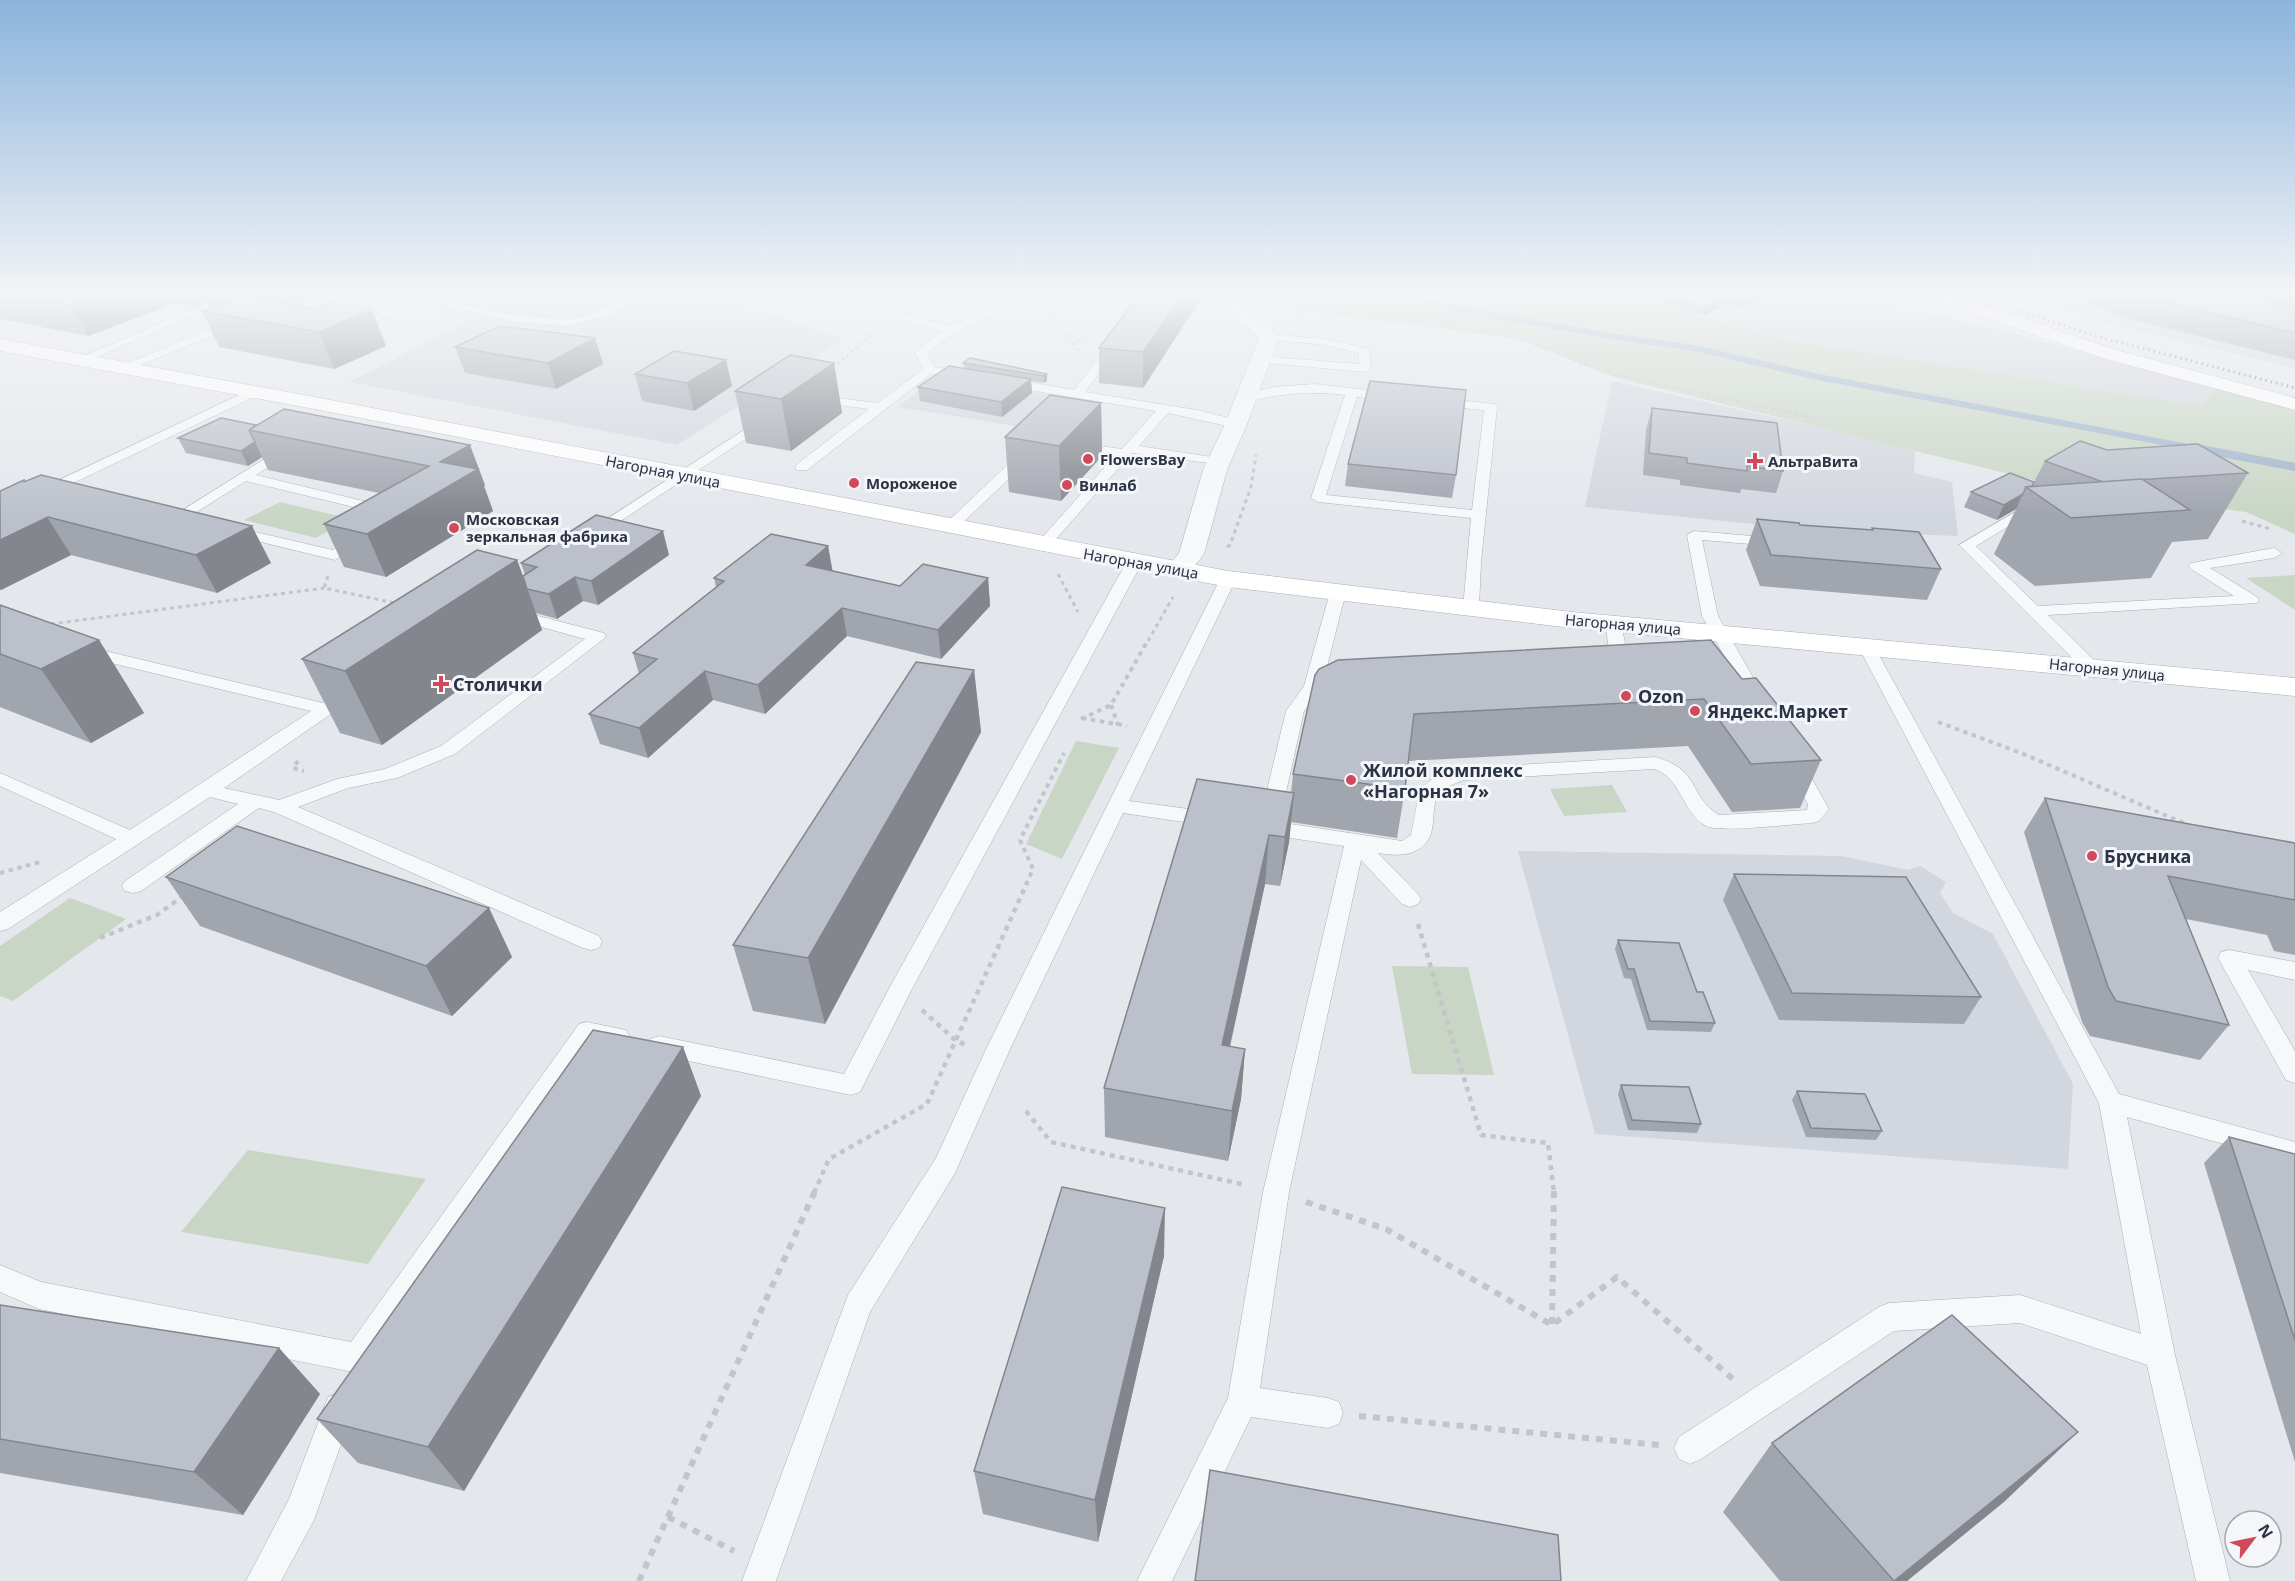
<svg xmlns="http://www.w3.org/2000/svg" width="2295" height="1581" font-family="'Noto Sans',sans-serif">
	<rect width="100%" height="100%" fill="#e4e7ec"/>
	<!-- built -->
	<g fill="#d2d6de">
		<polygon points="465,296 716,296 844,339 677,445 350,382 471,319 429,311"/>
		<polygon points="1629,296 1852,296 1986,326 2216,389 2201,406 1772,337"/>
		<polygon points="2029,296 2295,296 2295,368 2109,324 2045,304"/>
		<polygon points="954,379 1087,401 1052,432 898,407 931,381"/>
		<polygon points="1612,381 1915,449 1914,473 1952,482 1958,536 1812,530 1585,507"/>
		<polygon points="1518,851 1841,856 1908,870 1920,866 1946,882 1940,893 1953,913 1993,934 2073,1084 2068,1169 1595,1134"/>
	</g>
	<!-- green -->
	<g fill="#c9d6c5">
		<polygon points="1230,296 1629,296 1772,337 2201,406 2216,389 2295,406 2295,534 2246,512 2071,489 1617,378 1520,339 1311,312"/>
		<polygon points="280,502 351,519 316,538 244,520"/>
		<polygon points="2295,575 2295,610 2246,578"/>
		<polygon points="1076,741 1119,748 1062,859 1026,844"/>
		<polygon points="1612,785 1627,812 1564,816 1550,789"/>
		<polygon points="70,898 126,919 13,1001 0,996 0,946"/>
		<polygon points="1392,966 1468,967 1494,1075 1412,1074"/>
		<polygon points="248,1150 426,1179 368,1264 181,1232"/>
	</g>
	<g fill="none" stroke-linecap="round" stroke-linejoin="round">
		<!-- stream-far1 -->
		<polyline stroke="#9fb4cc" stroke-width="6" points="1421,296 1427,303 1604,335 1700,349 1813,376 2199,449"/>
		<!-- stream -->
		<polyline stroke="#9fb4cc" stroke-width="8" points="2191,447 2295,467"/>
		<!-- lane casing -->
		<g stroke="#a9aeb7" stroke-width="1">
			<g id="lane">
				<polygon points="224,296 237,296 85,362 81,364 75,360"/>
				<polygon points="344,296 365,296 360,299 274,314 269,311 274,308"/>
				<path d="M421 296H434C449 307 556 323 578 318 600 314 622 294 643 296L609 315 570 326 515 322 425 301 356 330H348L346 328Z"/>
				<polygon points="875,296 890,296 901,310 909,316 951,326 1017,296 1030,296 956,332 927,353 934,367 969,373 969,379 931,374 807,470 797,470 795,467 797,464 869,409 816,402 812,401 810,398 812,395 878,403 923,369 915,352 943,331 901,320 893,314 883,300"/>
				<path d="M1107 296C1122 295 1143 305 1154 303 1166 301 1173 295 1186 296L1153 310Z"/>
				<polygon points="236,325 240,326 240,330 218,333 126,371 118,371 116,368 212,328"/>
				<polygon points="1269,334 1325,339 1369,349 1371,368 1365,372 1257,362 1255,360 1261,356 1359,364 1359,353 1325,345 1265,339 1263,337"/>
				<polygon points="1115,341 1121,344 1085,392 1197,410 1241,421 1242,424 1236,428 1168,413 1139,446 1219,458 1224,459 1226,462 1224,465 1132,453 1048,548 1038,548 1035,545 1038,542 1115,456 1071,448 1069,445 1071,442 1122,449 1156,411 1006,386 1000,382 1006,378 1074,390 1111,342"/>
				<path d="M1315 384 1392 393 1398 397 1392 401 1357 397 1326 495 1472 510 1484 410 1439 406 1433 402 1439 398 1495 404 1497 407 1481 562 1479 608 1477 611 1471 613 1463 608 1471 518 1318 502 1311 498 1345 395C1311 391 1281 393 1247 402L1241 398 1243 395 1273 387Z"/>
				<polygon points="254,388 258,389 258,395 0,518 0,508"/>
				<polygon points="767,415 772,416 773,419 772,422 596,537 586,537 584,534"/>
				<polygon points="287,445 292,446 294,449 292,452 256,475 388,507 390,510 383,514 246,481 182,521 177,522 170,518"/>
				<polygon points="1026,451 1033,455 1031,458 955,530 945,530 943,527 945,524 1021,452"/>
				<polygon points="2034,501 2041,505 2039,508 1976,546 2038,606 2234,596 2191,569 2188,566 2191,563 2274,548 2282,553 2274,558 2210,568 2257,597 2259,600 2257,603 2048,615 2097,663 2100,667 2097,671 2085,671 1959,545"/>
				<polygon points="233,527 333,550 353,537 363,537 365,540 335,560 228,534 226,531"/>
				<polygon points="1694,531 1775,538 1782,542 1775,546 1702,540 1718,616 1766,700 1763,704 1751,704 1702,616 1687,535"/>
				<polygon points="1134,558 1142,563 912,989 860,1092 851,1095 650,1053 647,1046 650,1039 659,1036 844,1074 892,983 1126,563"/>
				<polygon points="1228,574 1236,579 1129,801 1211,812 1218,814 1221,819 1218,824 1211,826 1123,813 1011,1047 955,1173 870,1312 776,1581 742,1581 848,1295 936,1158 987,1047 1220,579"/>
				<path d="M1338 587 1346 592 1322 686 1304 711 1281 815 1278 820 1271 821 1402 841 1411 835C1421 791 1413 780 1464 768L1655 757C1701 769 1688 796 1719 815L1807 810 1808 804 1786 767 1789 763H1803L1829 809 1819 821 1812 823C1792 824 1721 833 1706 826 1682 813 1681 777 1654 769L1464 780 1451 785 1437 796C1433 807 1434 818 1432 829 1427 856 1400 857 1378 853L1418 894 1421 899 1418 904 1410 907 1402 904 1361 860 1289 1192 1260 1388 1328 1398 1339 1402 1343 1413 1339 1424 1328 1428 1251 1417 1172 1581H1137L1228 1398 1263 1192 1344 846 1264 834 1257 832 1254 827 1257 822 1269 821 1264 820 1261 815 1286 711 1304 686 1330 592Z"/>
				<polygon points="515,610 604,633 606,637 455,754 397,778 348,788 298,807 599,936 602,942 599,948 591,950 583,948 274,812 259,808 141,891 133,893 125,891 122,886 125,881 238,804 210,797 8,929 0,931 0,912 116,839 0,786 0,773 130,830 311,711 78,655 76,651 78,647 84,646 323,703 342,690 354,690 357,694 354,698 224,788 279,800 337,779 385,769 441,746 585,639 509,618 507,615"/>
				<polygon points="1613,618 1621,623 1629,663 1623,674 1611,674 1608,670 1611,663 1605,623"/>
				<polygon points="1866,641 1874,646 2119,1094 2295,1142 2295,1164 2127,1117 2175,1355 2230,1581 2196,1581 2147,1365 2020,1323 1894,1331 1701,1459 1690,1464 1679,1459 1674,1448 1679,1437 1879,1307 1889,1303 2020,1295 2141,1334 2099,1103 1858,646"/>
				<polygon points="2229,950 2295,962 2295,980 2248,970 2295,1051 2295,1083 2286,1080 2218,958 2221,952"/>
				<polygon points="587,1022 626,1030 630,1037 626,1044 618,1046 593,1042 369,1368 358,1373 39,1309 0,1292 0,1265 41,1282 351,1342 579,1024"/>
				<polygon points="339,1393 350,1397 354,1408 314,1520 281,1581 246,1581 289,1499 328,1397"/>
			</g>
		</g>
		<!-- street casing -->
		<g stroke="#a9aeb7" stroke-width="1">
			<polygon id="street" points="1200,296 1223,296 1244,305 1279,337 1247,424 1227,470 1204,554 1187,576 1178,578 1169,576 1165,570 1179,553 1203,470 1225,424 1259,338 1232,313 1203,300"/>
		</g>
		<!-- secondary casing -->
		<g stroke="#a9aeb7" stroke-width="1">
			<g id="secondary">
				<polygon points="1929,296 1955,296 2120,351 2295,398 2295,410 2106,359 1932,300"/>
				<polygon points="0,339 320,398 1228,571 1572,612 2295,678 2295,696 1572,628 1228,587 320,410 0,351"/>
			</g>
		</g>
		<!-- path-far4 -->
		<g stroke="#c2c5cb" stroke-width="2" stroke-dasharray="3 3" stroke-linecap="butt">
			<polyline points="1266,296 1300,304 1298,320"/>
			<polyline points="1294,296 1300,304 1343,296 1406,319 1520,339 1600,371 1817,419"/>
			<polyline points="1400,296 1404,301"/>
			<polyline points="1045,304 1080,354"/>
			<polyline points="1073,344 1093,332"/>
			<polyline points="833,368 881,326"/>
		</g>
		<!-- path-far3 -->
		<g stroke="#c2c5cb" stroke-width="3" stroke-dasharray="4 4" stroke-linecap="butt">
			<polyline points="2242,521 2271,529"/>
			<polyline points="1227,547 1230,545 1251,487 1256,455"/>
			<polyline points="1058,574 1078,612"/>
			<polyline points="328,576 324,588 395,603"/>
			<polyline points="51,624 324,588"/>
			<polyline points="1148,641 1173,597"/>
		</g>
		<!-- path-far2 -->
		<g stroke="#c2c5cb" stroke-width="4" stroke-dasharray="4.5 4.5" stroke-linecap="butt">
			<polyline points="1111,705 1118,725"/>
			<polyline points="1082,718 1127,726"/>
			<polyline points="1081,719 1111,705 1148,640"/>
			<polyline points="1938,722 2021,753 2186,824"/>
			<polyline points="298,761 293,768 304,771"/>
			<polyline points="0,873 40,862"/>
			<polyline points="1026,885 1033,869 1020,840 1064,753"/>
		</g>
		<!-- path-far1 -->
		<g stroke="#c2c5cb" stroke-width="4.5" stroke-dasharray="5 5" stroke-linecap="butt">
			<polyline points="1418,924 1481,1135 1548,1143 1554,1193"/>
			<polyline points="100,938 157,915 184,895"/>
			<polyline points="922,1010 954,1039 967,1046"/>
			<polyline points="1026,1111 1051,1142 1246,1185"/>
			<polyline points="814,1193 829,1159 927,1104 1027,883"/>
		</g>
		<!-- path -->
		<g stroke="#c2c5cb" stroke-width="6" stroke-dasharray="7 7" stroke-linecap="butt">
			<polyline points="1306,1202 1386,1229 1552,1325 1617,1277 1734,1380"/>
			<polyline points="1552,1324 1554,1191"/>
			<polyline points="1359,1416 1659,1445"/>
			<polyline points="668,1517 734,1551"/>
			<polyline points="639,1581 815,1191"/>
		</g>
		<!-- lane -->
		<use href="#lane" fill="#f7f8fa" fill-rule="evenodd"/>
		<!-- street -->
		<use href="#street" fill="#f7f8fa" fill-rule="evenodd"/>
		<!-- secondary -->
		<use href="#secondary" fill="#fff" fill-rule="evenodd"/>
		<!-- rail -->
		<polyline stroke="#7d8696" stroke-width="3" stroke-dasharray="1.5 4" stroke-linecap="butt" points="1975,296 2096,336 2295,388"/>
	</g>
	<!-- wall -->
	<g fill="#a1a5ae">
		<polygon points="0,296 332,296 285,303 386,346 334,369 219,347 202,311 210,308 207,301 194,307 176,303 88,336 0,319"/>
		<polygon points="571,296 601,296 593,299"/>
		<polygon points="1639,296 1778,296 1737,308 1725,305 1704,315"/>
		<polygon points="2067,296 2295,296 2295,360 2126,318"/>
		<polygon points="1200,300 1143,388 1099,383 1099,348"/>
		<polygon points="595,338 603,364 556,389 465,373 455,347"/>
		<polygon points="726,360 732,386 694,411 642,401 635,374"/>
		<polygon points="834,363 842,413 791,451 746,443 735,391"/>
		<polygon points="963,363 1047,374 1047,381 1044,383 1031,381 1032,393 1002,417 920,401 918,387 964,368"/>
		<polygon points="1101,403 1102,456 1061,501 1009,492 1005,437"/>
		<polygon points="1652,408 1783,471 1776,493 1741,489 1740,493 1680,485 1680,480 1643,475 1646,429"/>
		<polygon points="284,409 485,485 484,486 493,511 386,577 344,567 324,524 379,493 268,470 262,457 248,466 186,453 178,438 256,425"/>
		<polygon points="2107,450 2248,473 2208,539 2172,542 2151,578 2035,586 1994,554 2016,509 1997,520 1964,507 1971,492 2034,482 2045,461"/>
		<polygon points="1348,464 1456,475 1452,498 1345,486"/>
		<polygon points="25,482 271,563 217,593 71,555 1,590 0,590 0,491"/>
		<polygon points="1757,519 1800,525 1871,530 1872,528 1941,569 1927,600 1760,586 1746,550"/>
		<polygon points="828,546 832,571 900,586 988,578 990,606 941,659 847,636 765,714 713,700 648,758 600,744 589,714 639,674 633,653 716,587 714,578"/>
		<polygon points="669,555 598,605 583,601 557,619 536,613 542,630 382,745 340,733 302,659 517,560 523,576 525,575 521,563"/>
		<polygon points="0,605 99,640 144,713 91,743 0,707"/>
		<polygon points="974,670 981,732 825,1024 753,1011 733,945"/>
		<polygon points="1315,675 1742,679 1821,760 1800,808 1732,812 1688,746 1408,761 1405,789 1397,838 1291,822 1289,842 1280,886 1265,884 1230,1047 1245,1049 1241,1099 1228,1161 1105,1137 1104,1088 1291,793 1293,774"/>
		<polygon points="2045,798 2295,843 2295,955 2274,951 2267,935 2186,919 2229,1025 2200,1060 2090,1036 2082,1022 2024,832"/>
		<polygon points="1734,874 1981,997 1964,1024 1779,1020 1723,900"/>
		<polygon points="166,877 489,908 512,957 452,1016 200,926"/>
		<polygon points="1618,940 1697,992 1715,1023 1711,1032 1647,1030 1631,979 1624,978 1615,949"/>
		<polygon points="683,1047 701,1096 464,1491 358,1463 317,1419"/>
		<polygon points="1621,1085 1701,1124 1697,1133 1628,1130 1618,1094"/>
		<polygon points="1797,1091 1882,1131 1876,1140 1806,1137 1792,1100"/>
		<polygon points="2229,1137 2295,1154 2295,1462 2204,1163"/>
		<polygon points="1164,1256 1098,1542 983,1514 974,1471"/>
		<polygon points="0,1305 279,1348 320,1394 243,1515 0,1473"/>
		<polygon points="1772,1443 2005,1501 1907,1581 1780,1581 1723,1512"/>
	</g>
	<!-- shaded-wall -->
	<g fill="#83868d">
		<polygon points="99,296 172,296 176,303 88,336 71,305"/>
		<polygon points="188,296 205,296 207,301 194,307"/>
		<polygon points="235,296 332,296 278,305 243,315"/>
		<polygon points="592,296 601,296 593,299"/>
		<polygon points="1182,296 1200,296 1200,300 1143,388 1143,352"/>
		<polygon points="1759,296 1778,296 1737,308 1738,302"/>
		<polygon points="2270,296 2275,296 2264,317"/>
		<polygon points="1727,299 1725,305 1704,315 1706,308"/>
		<polygon points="372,310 386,346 334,369 319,332"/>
		<polygon points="595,338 603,364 556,389 548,363"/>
		<polygon points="726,360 732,386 694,411 687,383"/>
		<polygon points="834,363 842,413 791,451 781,399"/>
		<polygon points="1047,374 1047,381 1044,383 1044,376"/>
		<polygon points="1031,379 1032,393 1002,417 1001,402"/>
		<polygon points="1101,403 1102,456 1061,501 1059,446"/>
		<polygon points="255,442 262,457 248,466 241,451"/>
		<polygon points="470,445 485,485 484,486 493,511 386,577 367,534 440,462"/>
		<polygon points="24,480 71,555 1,590 0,588 0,540"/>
		<polygon points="2023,494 2016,509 1997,520 2004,505"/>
		<polygon points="252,526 271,563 217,593 196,555"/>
		<polygon points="663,531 669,555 598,605 591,581"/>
		<polygon points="828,546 833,573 806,565"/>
		<polygon points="517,560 542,630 382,745 345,671"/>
		<polygon points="575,577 583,601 557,619 549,594"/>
		<polygon points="988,578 990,606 941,659 938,630"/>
		<polygon points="842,608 847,636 765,714 758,685"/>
		<polygon points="99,640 144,713 91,743 41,669"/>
		<polygon points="974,670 981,732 825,1024 808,958"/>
		<polygon points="705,671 713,700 648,758 639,728"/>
		<polygon points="1294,793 1289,842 1280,886 1285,837"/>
		<polygon points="1269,835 1265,884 1219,1095 1222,1045"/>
		<polygon points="489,908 512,957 452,1016 426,966"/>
		<polygon points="683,1047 701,1096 464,1491 428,1447"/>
		<polygon points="1245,1049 1241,1099 1228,1161 1232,1111"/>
		<polygon points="1165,1208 1164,1256 1098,1542 1095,1500"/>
		<polygon points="279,1348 320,1394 243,1515 194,1472"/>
		<polygon points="2078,1432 2005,1501 1907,1581 1894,1581"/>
	</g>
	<!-- building -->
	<g fill="#bbc0ca" stroke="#83868d" stroke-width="1.5">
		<polygon points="17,296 99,296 71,305"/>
		<polygon points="243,296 312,308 345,296 366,296 372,310 319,332 202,311"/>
		<polygon points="1138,296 1182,296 1143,352 1099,348"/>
		<polygon points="1662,296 1759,296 1738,302 1727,299 1706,308"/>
		<polygon points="2139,296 2271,296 2270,296 2271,303 2295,310 2295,333"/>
		<polygon points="2281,296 2295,296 2295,299"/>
		<polygon points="500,326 595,338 548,363 455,347"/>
		<polygon points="674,351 726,360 687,383 635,374"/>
		<polygon points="790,355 834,363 781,399 735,391"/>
		<polygon points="970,358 1047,374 1044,376 963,363"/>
		<polygon points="949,366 1031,379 1001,402 918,387"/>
		<polygon points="1370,381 1466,390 1456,475 1348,464"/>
		<polygon points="1050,395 1101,403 1059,446 1005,437"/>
		<polygon points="1652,408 1777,423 1783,471 1747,466 1747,471 1687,463 1687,458 1649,453"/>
		<polygon points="284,409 470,445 440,462 478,469 367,534 324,524 429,466 249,430"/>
		<polygon points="221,418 256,425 249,430 255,442 241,451 178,438"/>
		<polygon points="2080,441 2107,450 2198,444 2248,473 2103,482 2045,461"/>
		<polygon points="2010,473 2034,482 2032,486 2026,487 2023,494 2004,505 1971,492"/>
		<polygon points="41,475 252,526 196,555 48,517 0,540 0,491 24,480 24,482"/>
		<polygon points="2142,479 2190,510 2071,518 2026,487"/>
		<polygon points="596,515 663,531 591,581 575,577 549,594 527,589 523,576 537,567 521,563"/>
		<polygon points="1757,519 1799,523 1800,525 1873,530 1872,528 1919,532 1941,569 1771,555"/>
		<polygon points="771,534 828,546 806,565 900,586 923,564 988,578 938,630 842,608 758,685 705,671 639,728 589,714 657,659 633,653 724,581 714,578"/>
		<polygon points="477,550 517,560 345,671 302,659"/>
		<polygon points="0,605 99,640 41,669 0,654"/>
		<polygon points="1711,640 1742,679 1756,678 1821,760 1751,764 1704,699 1414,714 1405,789 1293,774 1315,675 1319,669 1338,660"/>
		<polygon points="916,662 974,670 808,958 733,945"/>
		<polygon points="1197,779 1294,793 1285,837 1269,835 1222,1045 1245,1049 1232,1111 1104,1088"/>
		<polygon points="2045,798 2295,843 2295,900 2168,876 2229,1025 2116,1001 2108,987"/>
		<polygon points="237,826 489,908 426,966 166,877"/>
		<polygon points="1734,874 1906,877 1981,997 1792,993"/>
		<polygon points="1618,940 1679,943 1697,992 1703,992 1715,1023 1650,1021 1634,969 1628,969"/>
		<polygon points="593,1030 683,1047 428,1447 317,1419"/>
		<polygon points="1621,1085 1689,1087 1701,1124 1632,1120"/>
		<polygon points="1797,1091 1865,1094 1882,1131 1811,1128"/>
		<polygon points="2229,1137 2295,1154 2295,1340"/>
		<polygon points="1062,1187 1165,1208 1095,1500 974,1471"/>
		<polygon points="0,1305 279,1348 194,1472 0,1439"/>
		<polygon points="1952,1315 2078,1432 1894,1581 1772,1443"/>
		<polygon points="1210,1470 1558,1535 1561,1581 1195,1581"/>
	</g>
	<!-- sky -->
	<linearGradient id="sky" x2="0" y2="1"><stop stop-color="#8bb4dd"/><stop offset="0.57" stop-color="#f3f4f6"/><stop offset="1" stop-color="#f3f4f6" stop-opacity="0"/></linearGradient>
	<rect width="2295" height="517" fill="url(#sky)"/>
	<!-- markers -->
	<g fill="#d1495b" stroke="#f4f6f9" stroke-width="2">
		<circle cx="1088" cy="459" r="6"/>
		<path d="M1752 452h6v6h6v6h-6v6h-6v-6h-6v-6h6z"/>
		<circle cx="854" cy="483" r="6"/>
		<circle cx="1067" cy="485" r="6"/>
		<circle cx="454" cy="528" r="6"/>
		<path d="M438 675h6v6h6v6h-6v6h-6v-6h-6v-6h6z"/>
		<circle cx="1626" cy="696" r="6"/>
		<circle cx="1695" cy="711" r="6"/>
		<circle cx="1351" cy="780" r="6"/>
		<circle cx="2092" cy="856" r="6"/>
	</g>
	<g text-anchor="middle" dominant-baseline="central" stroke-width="6" stroke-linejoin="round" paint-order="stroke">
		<!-- far-poi labels -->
		<g font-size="15" font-weight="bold" fill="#2b3445" stroke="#f4f6f9" text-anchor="start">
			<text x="1100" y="459">FlowersBay</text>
			<text x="1768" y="461">АльтраВита</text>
			<text x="866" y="483">Мороженое</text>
			<text x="1079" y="485">Винлаб</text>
			<text x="466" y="519">Московская<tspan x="466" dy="17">зеркальная фабрика</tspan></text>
		</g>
		<!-- far-street labels -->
		<g font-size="15" fill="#2b3445" stroke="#f4f6f9">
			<text transform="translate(663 471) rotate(11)">Нагорная улица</text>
			<text transform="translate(1141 563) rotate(10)">Нагорная улица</text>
			<text transform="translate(1623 624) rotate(5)">Нагорная улица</text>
			<text transform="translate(2107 669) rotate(6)">Нагорная улица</text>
		</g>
		<!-- poi labels -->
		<g font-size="18" font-weight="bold" fill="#2b3445" stroke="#f4f6f9" text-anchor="start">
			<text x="453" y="684">Столички</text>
			<text x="1638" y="696">Ozon</text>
			<text x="1707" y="711">Яндекс.Маркет</text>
			<text x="1363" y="770">Жилой комплекс<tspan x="1363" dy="21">«Нагорная 7»</tspan></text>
			<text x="2104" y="856">Брусника</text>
		</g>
	</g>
	<!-- north arrow -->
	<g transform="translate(2253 1539) rotate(58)"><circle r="28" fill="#f4f6f9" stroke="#a4a8b1" stroke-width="1.5"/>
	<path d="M0-4.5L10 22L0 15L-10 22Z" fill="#d1495b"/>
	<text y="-9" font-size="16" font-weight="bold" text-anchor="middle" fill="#2b3445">N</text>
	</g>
</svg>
